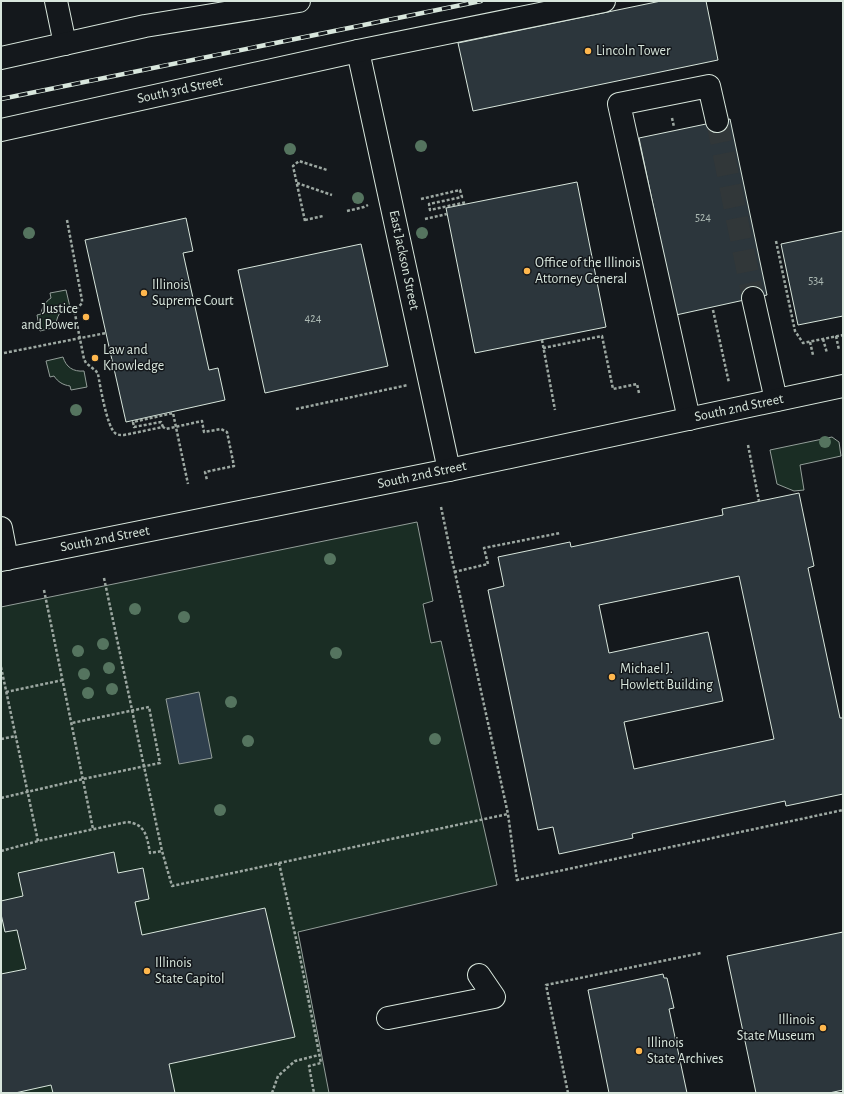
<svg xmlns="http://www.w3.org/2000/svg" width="844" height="1094" font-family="'Alegreya Sans',sans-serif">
	<rect width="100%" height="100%" fill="#14181c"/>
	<!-- green -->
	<g fill="#1a2d24" stroke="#939e99">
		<path d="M66 290 70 307C60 309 56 317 56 327L40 331 37 315 41 314C42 307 45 302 51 298L50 293Z"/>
		<path d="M63 357C66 367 73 372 84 371L87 387 71 390 70 386C63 385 58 382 54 376L50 377 46 361Z"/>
		<polygon points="832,437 839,442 841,456 800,465 804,490 794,491 777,484 770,450"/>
		<polygon points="417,522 433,601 423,604 431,643 441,641 497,885 298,932 329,1093 1,1093 1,607"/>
	</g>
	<!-- water -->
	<polygon fill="#2f3f4d" stroke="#939e99" points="199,692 212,758 179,764 166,699"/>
	<!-- building -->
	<g fill="#2c363c" stroke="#d8e6dc" fill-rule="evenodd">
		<polygon points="661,1 706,1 718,60 473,111 458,43"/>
		<polygon points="730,119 767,295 676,315 639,138"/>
		<polygon points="577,182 606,327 475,353 446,208"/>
		<polygon points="186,218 193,251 183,253 209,370 218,368 225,400 126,422 85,240"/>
		<polygon points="843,231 843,316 798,325 781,244"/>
		<polygon points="361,244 388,366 265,393 238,270"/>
		<path d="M799 493 814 566 808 568 840 718H843V794L786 806 785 801 632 834 633 838 559 854 553 827 538 830 488 590 504 586 498 557 570 542 571 547 723 515 722 509ZM739 576 774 739 634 769 624 722 723 701 708 632 609 653 599 605Z"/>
		<polygon points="114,852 118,873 143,868 149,899 135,902 142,935 265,908 295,1037 169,1064 175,1093 53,1093 51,1085 15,1093 1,1093 1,974 26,969 17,930 5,932 1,914 1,901 23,896 18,873"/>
		<polygon points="843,932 843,1090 829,1093 756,1093 727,956"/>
		<polygon points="663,974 664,978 667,978 674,1008 669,1009 687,1093 609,1093 588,990"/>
	</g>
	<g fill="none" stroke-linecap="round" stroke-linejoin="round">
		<!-- minor-tunnel -->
		<polyline stroke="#313739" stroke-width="22" stroke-dasharray="22 11" stroke-linecap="butt" points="717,121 753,298"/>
		<!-- minor casing -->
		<g stroke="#d8e6dc" stroke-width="24">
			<g id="minor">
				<polyline points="56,1 65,44"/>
				<polyline points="358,51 449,470"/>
				<polyline points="1,58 145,26 299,1"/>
				<polyline points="1,130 358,51 604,1"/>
				<polyline points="753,298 776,400"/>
				<polyline points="689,419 619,104 709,86 717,121"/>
				<polyline points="1,528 7,559"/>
				<polyline points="388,1018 494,997 479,975"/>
			</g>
		</g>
		<!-- major casing -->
		<g stroke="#d8e6dc" stroke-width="24">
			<polyline id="major" points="1,560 449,470 843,386"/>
		</g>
		<!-- path -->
		<g stroke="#9da8a2" stroke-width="2.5" stroke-dasharray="3 2" stroke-linecap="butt">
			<polyline points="672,118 674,127"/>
			<polyline points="297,183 332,195"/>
			<polyline points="421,199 460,190 462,197 429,204 430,210 467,202"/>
			<polyline points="347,211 364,207 368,205"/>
			<polyline points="425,219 447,214"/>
			<path d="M67 220 82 300V303L76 310 75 314 84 359 86 363 96 371 98 374C100 385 107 427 115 433 117 435 120 435 124 435L163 427 166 429 202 421 204 432 221 429 227 432 234 466 205 472 207 480"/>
			<polyline points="305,220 323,216"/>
			<polyline points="305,221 293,166 299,161 327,170"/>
			<polyline points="776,241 795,331 803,343 843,335"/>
			<polyline points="713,310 729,383"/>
			<polyline points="836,336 839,350"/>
			<polyline points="823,339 827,353"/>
			<polyline points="542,340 555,410"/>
			<polyline points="810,342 813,355"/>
			<polyline points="543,348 602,336 613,389 637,384 639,393"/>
			<polyline points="4,353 106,333"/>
			<polyline points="296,409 408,385"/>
			<polyline points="163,427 161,422 134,427 133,422 173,413 188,484"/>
			<polyline points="748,445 759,501"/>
			<polyline points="441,507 452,559 508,814 517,880 843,810"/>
			<polyline points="454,572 488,564 484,548 560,533"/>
			<polyline points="104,578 162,851"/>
			<polyline points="44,590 93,829"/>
			<polyline points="1,667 38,841"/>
			<polyline points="6,692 63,680"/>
			<polyline points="1,739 16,736"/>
			<polyline points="1,798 83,779 160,763 149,707 72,723"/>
			<path d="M1 851 38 841 127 822C146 824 147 837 150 853L162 851 172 886 508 814"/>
			<polyline points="279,863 299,952 321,1063 309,1066 314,1093"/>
			<polyline points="272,1093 278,1076 295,1061 319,1055"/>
			<polyline points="568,1093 546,985 701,953"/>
		</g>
		<!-- minor -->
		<use href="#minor" stroke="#14181c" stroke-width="22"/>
		<!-- major -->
		<use href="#major" stroke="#14181c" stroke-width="22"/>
		<!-- rail casing -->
		<g stroke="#d8e6dc" stroke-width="4.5">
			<polyline id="rail" points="1,99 481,1"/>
		</g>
		<!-- rail -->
		<use href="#rail" stroke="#14181c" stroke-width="3" stroke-dasharray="9" stroke-linecap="butt"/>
	</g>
	<!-- trees -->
	<g fill="#55745f">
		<circle cx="421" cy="146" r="6"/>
		<circle cx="290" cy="149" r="6"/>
		<circle cx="358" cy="198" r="6"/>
		<circle cx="29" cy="233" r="6"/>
		<circle cx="422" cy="233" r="6"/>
		<circle cx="76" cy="410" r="6"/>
		<circle cx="825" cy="442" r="6"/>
		<circle cx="330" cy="559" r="6"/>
		<circle cx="135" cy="609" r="6"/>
		<circle cx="184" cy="617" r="6"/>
		<circle cx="103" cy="644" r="6"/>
		<circle cx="78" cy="651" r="6"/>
		<circle cx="336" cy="653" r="6"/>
		<circle cx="109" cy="668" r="6"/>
		<circle cx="84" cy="674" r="6"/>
		<circle cx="112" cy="689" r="6"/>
		<circle cx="88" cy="693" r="6"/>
		<circle cx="231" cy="702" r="6"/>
		<circle cx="435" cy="739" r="6"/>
		<circle cx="248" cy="741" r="6"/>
		<circle cx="220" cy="810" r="6"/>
	</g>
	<!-- markers -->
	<g fill="#ffb74d" stroke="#14181c" stroke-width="1.5">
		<circle cx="588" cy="51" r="4"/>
		<circle cx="527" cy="271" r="4"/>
		<circle cx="144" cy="293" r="4"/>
		<circle cx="86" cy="317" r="4"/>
		<circle cx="95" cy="358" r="4"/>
		<circle cx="612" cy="677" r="4"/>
		<circle cx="147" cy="971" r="4"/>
		<circle cx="823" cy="1028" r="4"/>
		<circle cx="639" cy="1051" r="4"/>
	</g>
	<g text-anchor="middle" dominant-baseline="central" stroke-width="3" stroke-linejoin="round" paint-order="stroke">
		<!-- number labels -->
		<g font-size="12" fill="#adbab4">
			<text x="703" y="217">524</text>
			<text x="816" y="280">534</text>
			<text x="313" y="318">424</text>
		</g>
		<!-- poi labels -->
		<g font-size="14" fill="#d8e6dc" stroke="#14181c" text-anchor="start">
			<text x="596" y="51">Lincoln Tower</text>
			<text x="535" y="263">Office of the Illinois<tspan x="535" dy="16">Attorney General</tspan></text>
			<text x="152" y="285">Illinois<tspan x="152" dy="16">Supreme Court</tspan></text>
			<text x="78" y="309" text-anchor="end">Justice<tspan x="78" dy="16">and Power</tspan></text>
			<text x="103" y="350">Law and<tspan x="103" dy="16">Knowledge</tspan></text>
			<text x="620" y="669">Michael J.<tspan x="620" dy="16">Howlett Building</tspan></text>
			<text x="155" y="963">Illinois<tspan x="155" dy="16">State Capitol</tspan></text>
			<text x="815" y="1020" text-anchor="end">Illinois<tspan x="815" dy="16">State Museum</tspan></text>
			<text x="647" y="1043">Illinois<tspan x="647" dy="16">State Archives</tspan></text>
		</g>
		<!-- street labels -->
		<g font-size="14" fill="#d8e6dc" stroke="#14181c">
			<text transform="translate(180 90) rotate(-12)">South 3rd Street</text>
			<text transform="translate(404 260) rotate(78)">East Jackson Street</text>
			<text transform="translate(739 408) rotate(-12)">South 2nd Street</text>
			<text transform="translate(422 475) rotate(-12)">South 2nd Street</text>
			<text transform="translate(105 539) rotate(-11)">South 2nd Street</text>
		</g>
	</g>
	<!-- border -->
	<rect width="844" height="1094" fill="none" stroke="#d8e6dc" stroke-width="4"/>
</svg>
